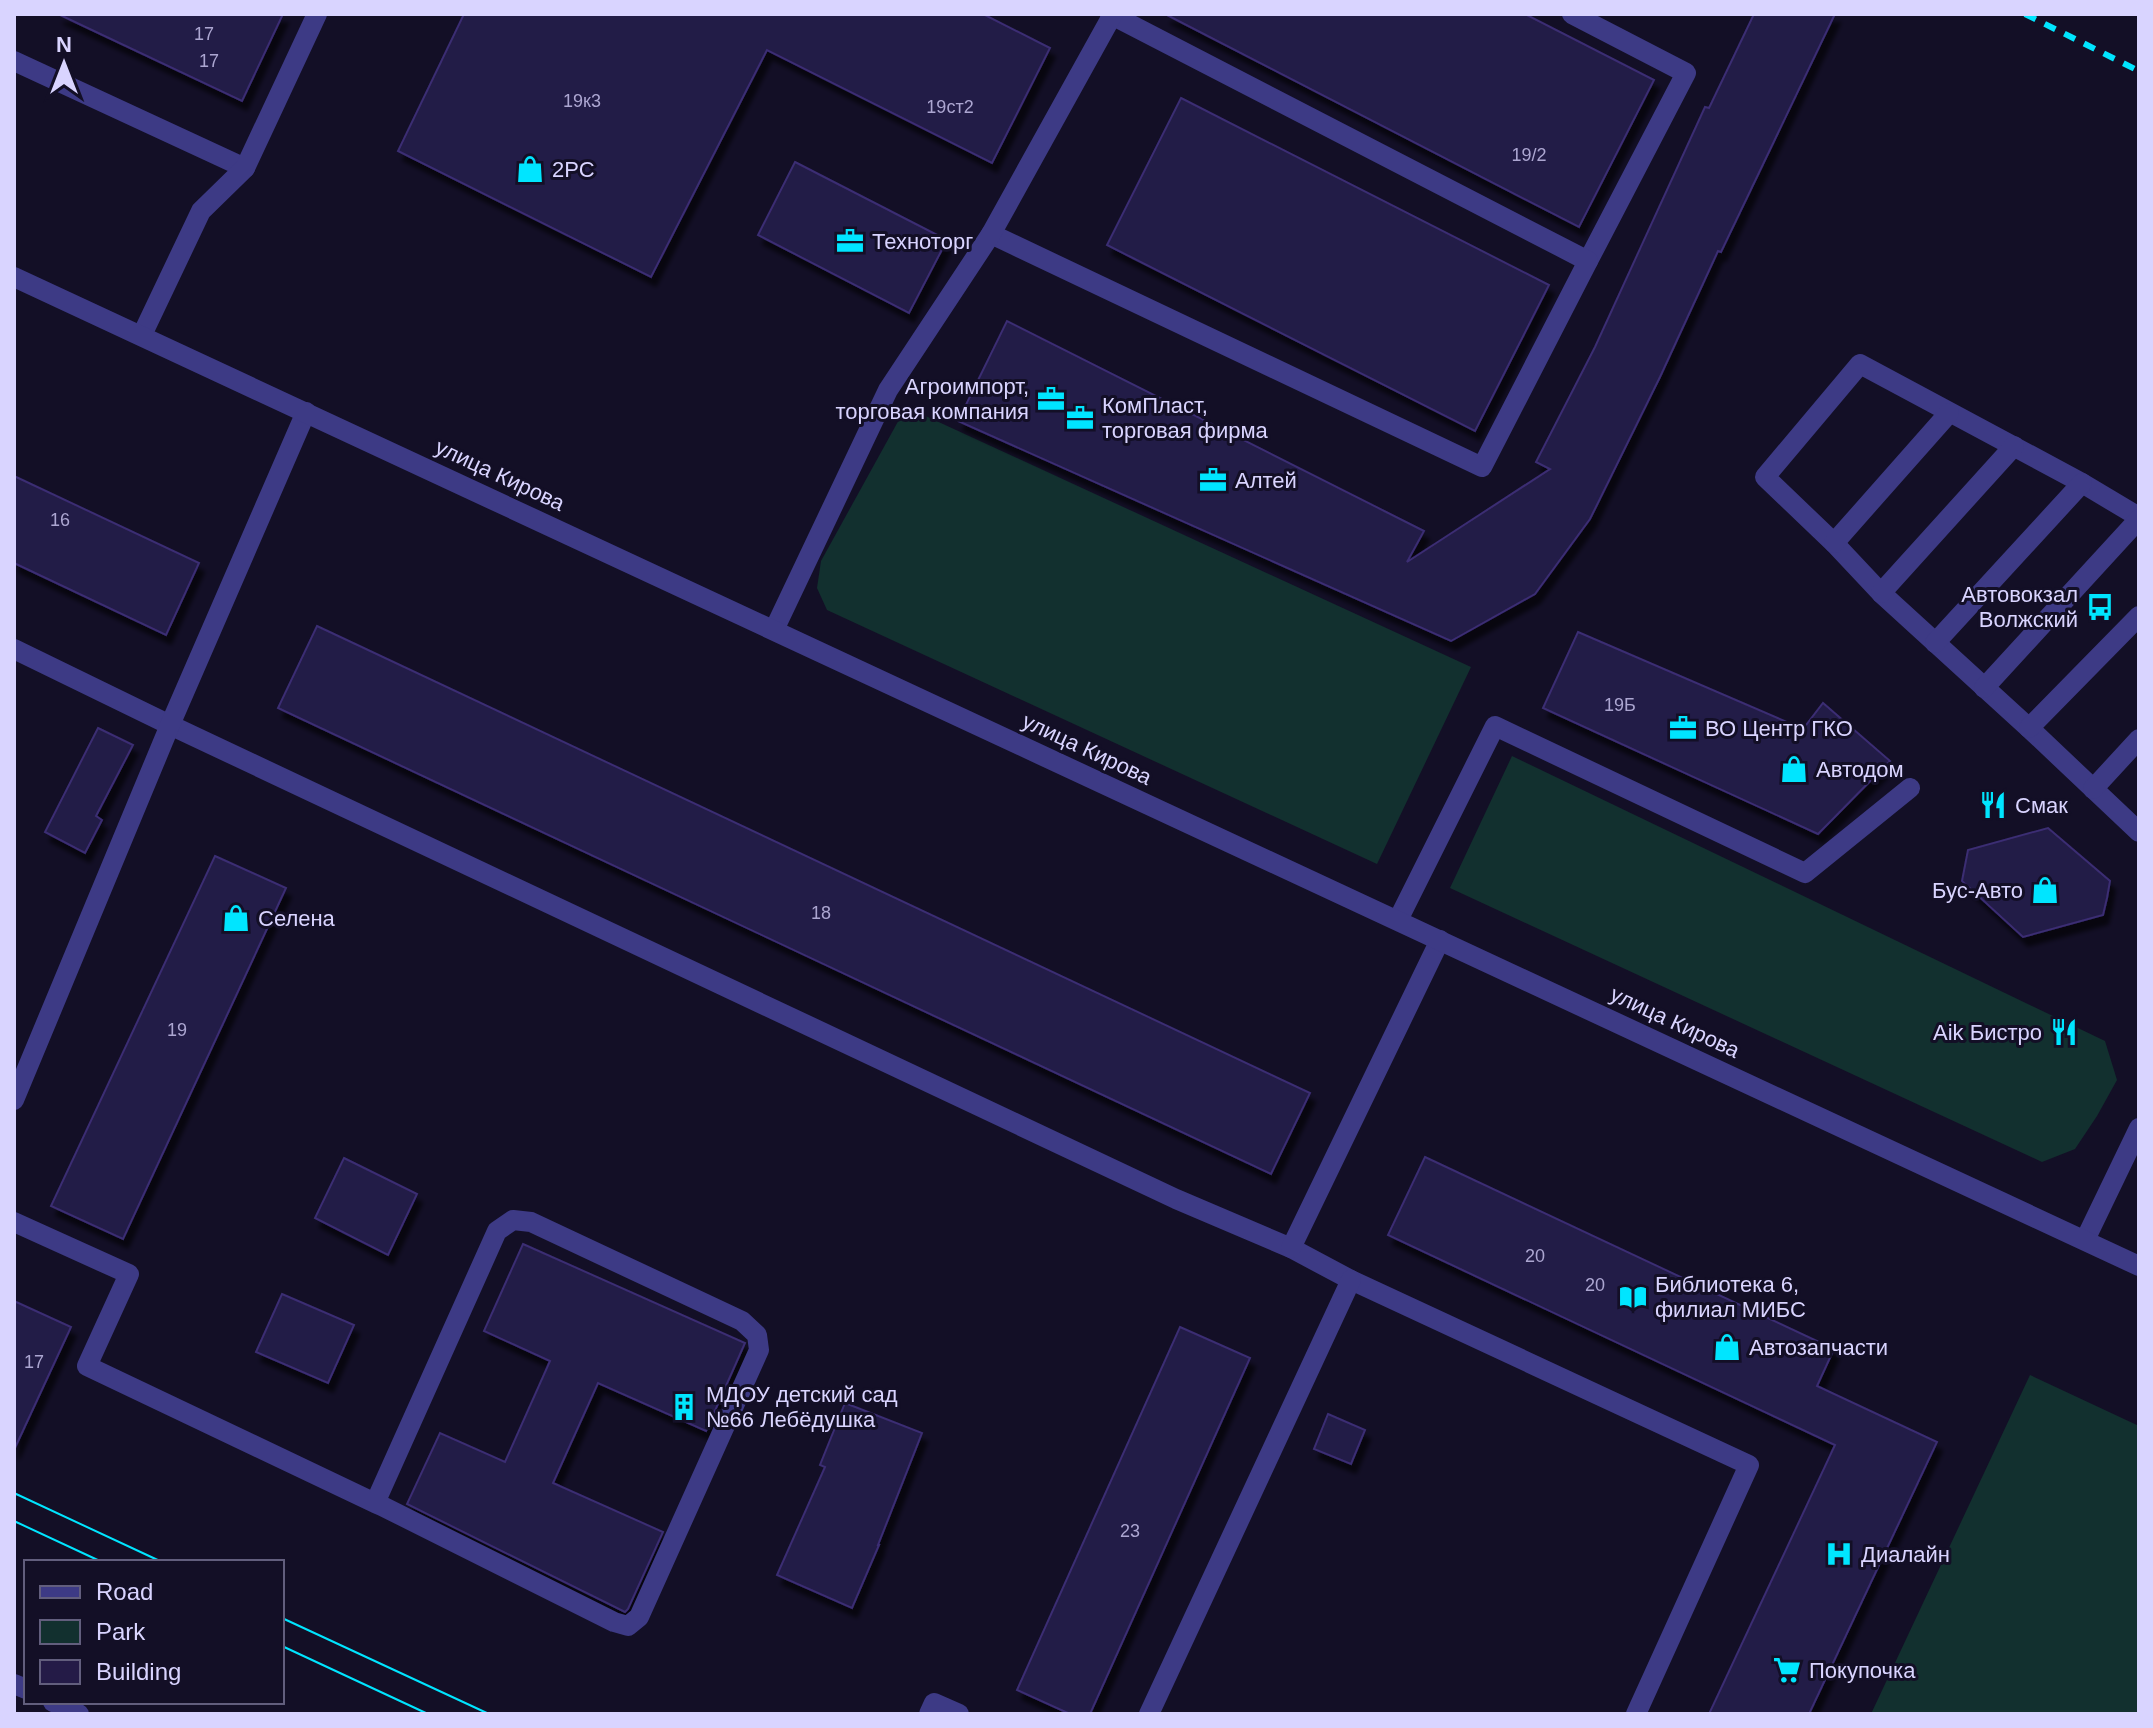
<svg xmlns="http://www.w3.org/2000/svg" width="2153" height="1728" font-family="Helvetica,sans-serif">
	<defs>
		<filter id="shadow"><feDropShadow dx="5" dy="9" stdDeviation="2" flood-color="#0009"/></filter>
	</defs>
	<rect width="100%" height="100%" fill="#130f26"/>
	<!-- green -->
	<g fill="#12302f">
		<polygon points="906,407 1471,667 1377,864 827,610 817,588 821,561"/>
		<polygon points="1512,756 2105,1041 2117,1080 2097,1116 2075,1149 2042,1162 1450,888"/>
		<polygon points="2030,1375 2139,1426 2139,1714 1871,1714"/>
	</g>
	<!-- building -->
	<g fill="#241b47" stroke="#3b2d73" stroke-width="2" filter="url(#shadow)">
		<polygon points="58,14 283,14 242,101"/>
		<polygon points="464,14 983,14 1050,48 992,163 767,50 651,277 398,151"/>
		<polygon points="1165,14 1525,14 1654,80 1579,227"/>
		<polygon points="1754,14 1835,14 1721,252 1718,251 1660,377 1590,519 1535,594 1451,641 958,421 1007,321 1424,531 1407,562 1550,469 1536,462 1595,347 1705,107 1709,108"/>
		<polygon points="1181,98 1549,285 1475,431 1107,245"/>
		<polygon points="795,162 947,240 909,313 758,235"/>
		<polygon points="14,476 199,563 166,635 14,563"/>
		<polygon points="317,626 1310,1093 1271,1174 278,708"/>
		<polygon points="1578,632 1803,729 1823,703 1890,761 1818,834 1543,708"/>
		<polygon points="98,728 133,745 96,816 102,820 85,853 45,832"/>
		<polygon points="2048,828 2110,881 2107,898 2103,915 2023,937 1962,881 1968,850"/>
		<polygon points="215,856 286,888 123,1239 51,1206"/>
		<polygon points="1425,1157 1834,1349 1817,1386 1937,1442 1809,1714 1709,1714 1835,1445 1388,1235"/>
		<polygon points="344,1158 417,1194 388,1255 315,1218"/>
		<polygon points="523,1244 745,1343 706,1431 598,1383 553,1483 663,1532 628,1609 625,1612 407,1504 440,1433 505,1462 550,1361 484,1331"/>
		<polygon points="282,1294 354,1325 328,1383 256,1352"/>
		<polygon points="14,1301 71,1327 14,1450"/>
		<polygon points="1180,1327 1250,1358 1090,1714 1070,1714 1017,1690"/>
		<polygon points="845,1403 922,1433 878,1545 879,1545 852,1608 777,1575 825,1467 820,1465"/>
		<polygon points="1328,1414 1365,1430 1351,1464 1314,1449"/>
	</g>
	<g fill="none" stroke-linecap="round" stroke-linejoin="round">
		<!-- service -->
		<g stroke="#3d3a85" stroke-width="20">
			<polyline points="1572,14 1686,73 1588,261"/>
			<polyline points="14,61 245,168"/>
			<polyline points="991,234 1482,467 1588,261 1110,14"/>
			<polyline points="142,335 201,211 245,168 317,14"/>
			<polyline points="2139,517 2082,483 1860,364 1765,477 1834,543 1881,593 2029,728 2139,832"/>
			<polyline points="1834,543 1949,413"/>
			<polyline points="1881,593 2014,446"/>
			<polyline points="774,630 888,390 991,234 1113,14"/>
			<polyline points="1935,643 2082,483"/>
			<polyline points="14,649 170,725 1176,1199 1291,1248 1351,1280 1749,1465 1636,1714"/>
			<polyline points="1984,688 2139,519"/>
			<polyline points="2029,728 2139,616"/>
			<polyline points="2093,789 2139,739"/>
			<polyline points="1398,920 1495,726 1805,873 1910,788"/>
			<polyline points="14,1100 170,725 306,412"/>
			<polyline points="14,1222 129,1274 87,1366 375,1503 382,1506 614,1622 628,1626 639,1617 759,1350 757,1335 742,1321 531,1222 513,1220 497,1231 375,1503"/>
			<polyline points="2085,1240 2139,1128"/>
			<polyline points="1291,1248 1440,940"/>
			<polyline points="929,1714 934,1703 959,1714"/>
			<polyline points="1149,1714 1351,1280"/>
		</g>
		<!-- tertiary -->
		<g stroke="#3d3a85" stroke-width="20">
			<polyline points="14,277 2139,1266"/>
			<polyline points="14,1684 26,1689"/>
			<polyline points="53,1702 79,1714"/>
		</g>
		<!-- tram -->
		<g stroke="#00e5ff" stroke-width="2">
			<polyline points="14,1493 162,1562"/>
			<polyline points="14,1521 102,1562"/>
			<polyline points="282,1618 489,1714"/>
			<polyline points="282,1646 428,1714"/>
		</g>
		<!-- rail -->
		<polyline stroke="#00e5ff" stroke-width="6" stroke-dasharray="12 10" stroke-linecap="butt" points="2025,14 2139,71"/>
	</g>
	<!-- icons -->
	<defs>
		<g id="shop-bare" transform="scale(2.16)"><path d="M-5-2.5h2.3a2.7 3.5 0 0 1 5.4 0H5L5.5 6h-11ZM-1.5-2.5h3a1.5 2.3 0 0 0-3 0Z" fill="#00e5ff" stroke="#130f26" stroke-width="2.5" paint-order="stroke"/></g>
		<g id="office-bare" transform="scale(2.16)"><path d="M-6-3h4V-5.5h4V-3h4V5H-6ZM-1-4.5V-3h2v-1.5ZM-6 0V1H6V0Z" fill="#00e5ff" stroke="#130f26" stroke-width="2.5" paint-order="stroke"/></g>
		<g id="bus-bare" transform="scale(2.16)"><path d="M-5-6H5V4H4V6H2V4H-2V6H-4V4H-5ZM-3.5-4V0h7V-4ZM-3.5 1.2v1.5H-2V1.2ZM2 1.2v1.5H3.5V1.2Z" fill="#00e5ff" stroke="#130f26" stroke-width="2.5" paint-order="stroke"/></g>
		<g id="restaurant-bare" transform="scale(2.16)"><path d="M-5-6h1v4h1v-4h1v4h1v-4h1v5L-1.5 .5V6h-2V.5L-5-1ZM5-6V6H3V1.5H1.5Q1.5-4 5-6Z" fill="#00e5ff" stroke="#130f26" stroke-width="2.5" paint-order="stroke"/></g>
		<g id="library-bare" transform="scale(2.16)"><path d="M-6-4Q-3-5.5-.7-3.5V5Q-3 3-6 4ZM6-4Q3-5.5 .7-3.5V5Q3 3 6 4Z" fill="#00e5ff" stroke="#130f26" stroke-width="2.5" paint-order="stroke"/></g>
		<g id="building-bare" transform="scale(2.16)"><path d="M-4-6H4V6H1V3H-1V6H-4ZM-2.5-4.3h1.7v1.8h-1.7ZM.8-4.3h1.7v1.8H.8ZM-2.5-1h1.7V.8h-1.7ZM.8-1h1.7V.8H.8Z" fill="#00e5ff" stroke="#130f26" stroke-width="2.5" paint-order="stroke"/></g>
		<g id="hospital-bare" transform="scale(2.16)"><path d="M-5-5h3v3.5h4V-5h3V5h-3V1.5h-4V5h-3Z" fill="#00e5ff" stroke="#130f26" stroke-width="2.5" paint-order="stroke"/></g>
		<g id="supermarket-bare" transform="scale(2.16)"><path d="M-6-5.5h2.5l.6 2H6L4.5 2H-2.5L-4.4-4H-6ZM-1.5 3.2a1.3 1.3 0 1 0 .1 0ZM3 3.2a1.3 1.3 0 1 0 .1 0Z" fill="#00e5ff" stroke="#130f26" stroke-width="2.5" paint-order="stroke"/></g>
	</defs>
	<g fill-rule="evenodd">
		<use href="#shop-bare" x="530" y="169"/>
		<use href="#office-bare" x="850" y="241"/>
		<use href="#office-bare" x="1051" y="399"/>
		<use href="#office-bare" x="1080" y="418"/>
		<use href="#office-bare" x="1213" y="480"/>
		<use href="#bus-bare" x="2100" y="607"/>
		<use href="#office-bare" x="1683" y="728"/>
		<use href="#shop-bare" x="1794" y="769"/>
		<use href="#restaurant-bare" x="1993" y="805"/>
		<use href="#shop-bare" x="2045" y="890"/>
		<use href="#shop-bare" x="236" y="918"/>
		<use href="#restaurant-bare" x="2064" y="1032"/>
		<use href="#library-bare" x="1633" y="1297"/>
		<use href="#shop-bare" x="1727" y="1347"/>
		<use href="#building-bare" x="684" y="1407"/>
		<use href="#hospital-bare" x="1839" y="1554"/>
		<use href="#supermarket-bare" x="1787" y="1670"/>
	</g>
	<g text-anchor="middle" dominant-baseline="central" stroke-width="6" stroke-linejoin="round" paint-order="stroke">
		<!-- number labels -->
		<g font-size="18" fill="#aca6d1">
			<text x="204" y="34">17</text>
			<text x="209" y="61">17</text>
			<text x="582" y="101">19к3</text>
			<text x="950" y="107">19ст2</text>
			<text x="1529" y="155">19/2</text>
			<text x="60" y="520">16</text>
			<text x="1620" y="705">19Б</text>
			<text x="821" y="913">18</text>
			<text x="177" y="1030">19</text>
			<text x="1535" y="1256">20</text>
			<text x="1595" y="1285">20</text>
			<text x="34" y="1362">17</text>
			<text x="1130" y="1531">23</text>
		</g>
		<!-- poi labels -->
		<g font-size="22" fill="#d9d4ff" stroke="#130f26" text-anchor="start">
			<text x="552" y="169">2РС</text>
			<text x="872" y="241">Техноторг</text>
			<text x="1029" y="386" text-anchor="end">Агроимпорт,<tspan x="1029" dy="25">торговая компания</tspan></text>
			<text x="1102" y="405">КомПласт,<tspan x="1102" dy="25">торговая фирма</tspan></text>
			<text x="1235" y="480">Алтей</text>
			<text x="2078" y="594" text-anchor="end">Автовокзал<tspan x="2078" dy="25">Волжский</tspan></text>
			<text x="1705" y="728">ВО Центр ГКО</text>
			<text x="1816" y="769">Автодом</text>
			<text x="2015" y="805">Смак</text>
			<text x="2023" y="890" text-anchor="end">Бус-Авто</text>
			<text x="258" y="918">Селена</text>
			<text x="2042" y="1032" text-anchor="end">Aik Бистро</text>
			<text x="1655" y="1284">Библиотека 6,<tspan x="1655" dy="25">филиал МИБС</tspan></text>
			<text x="1749" y="1347">Автозапчасти</text>
			<text x="706" y="1394">МДОУ детский сад<tspan x="706" dy="25">№66 Лебёдушка</tspan></text>
			<text x="1861" y="1554">Диалайн</text>
			<text x="1809" y="1670">Покупочка</text>
		</g>
		<!-- street labels -->
		<g font-size="22" fill="#d9d4ff" stroke="#130f26">
			<text transform="translate(500 475) rotate(25)">улица Кирова</text>
			<text transform="translate(1087 749) rotate(25)">улица Кирова</text>
			<text transform="translate(1675 1022) rotate(25)">улица Кирова</text>
		</g>
	</g>
	<!-- border -->
	<rect width="2153" height="1728" fill="none" stroke="#d9d4ff" stroke-width="32"/>
	<!-- legend -->
	<rect x="24" y="1560" width="260" height="144" fill="#130f26" stroke="#625e7d" stroke-width="2"/>
	<rect x="40" y="1586" width="40" height="12" fill="#3d3a85" stroke="#625e7d" stroke-width="2"/>
	<text x="96" y="1600" font-size="24" fill="#d9d4ff">Road</text>
	<rect x="40" y="1620" width="40" height="24" fill="#12302f" stroke="#625e7d" stroke-width="2"/>
	<text x="96" y="1640" font-size="24" fill="#d9d4ff">Park</text>
	<rect x="40" y="1660" width="40" height="24" fill="#241b47" stroke="#625e7d" stroke-width="2"/>
	<text x="96" y="1680" font-size="24" fill="#d9d4ff">Building</text>
	<!-- north arrow -->
	<g transform="translate(64 64)" stroke="#130f26" stroke-width="6" paint-order="stroke">
	<path d="M0-6L14 30L0 20L-14 30Z" fill="#d9d4ff"/>
	<text y="-12" font-size="22" font-weight="bold" text-anchor="middle" fill="#d9d4ff">N</text>
	</g>
</svg>
